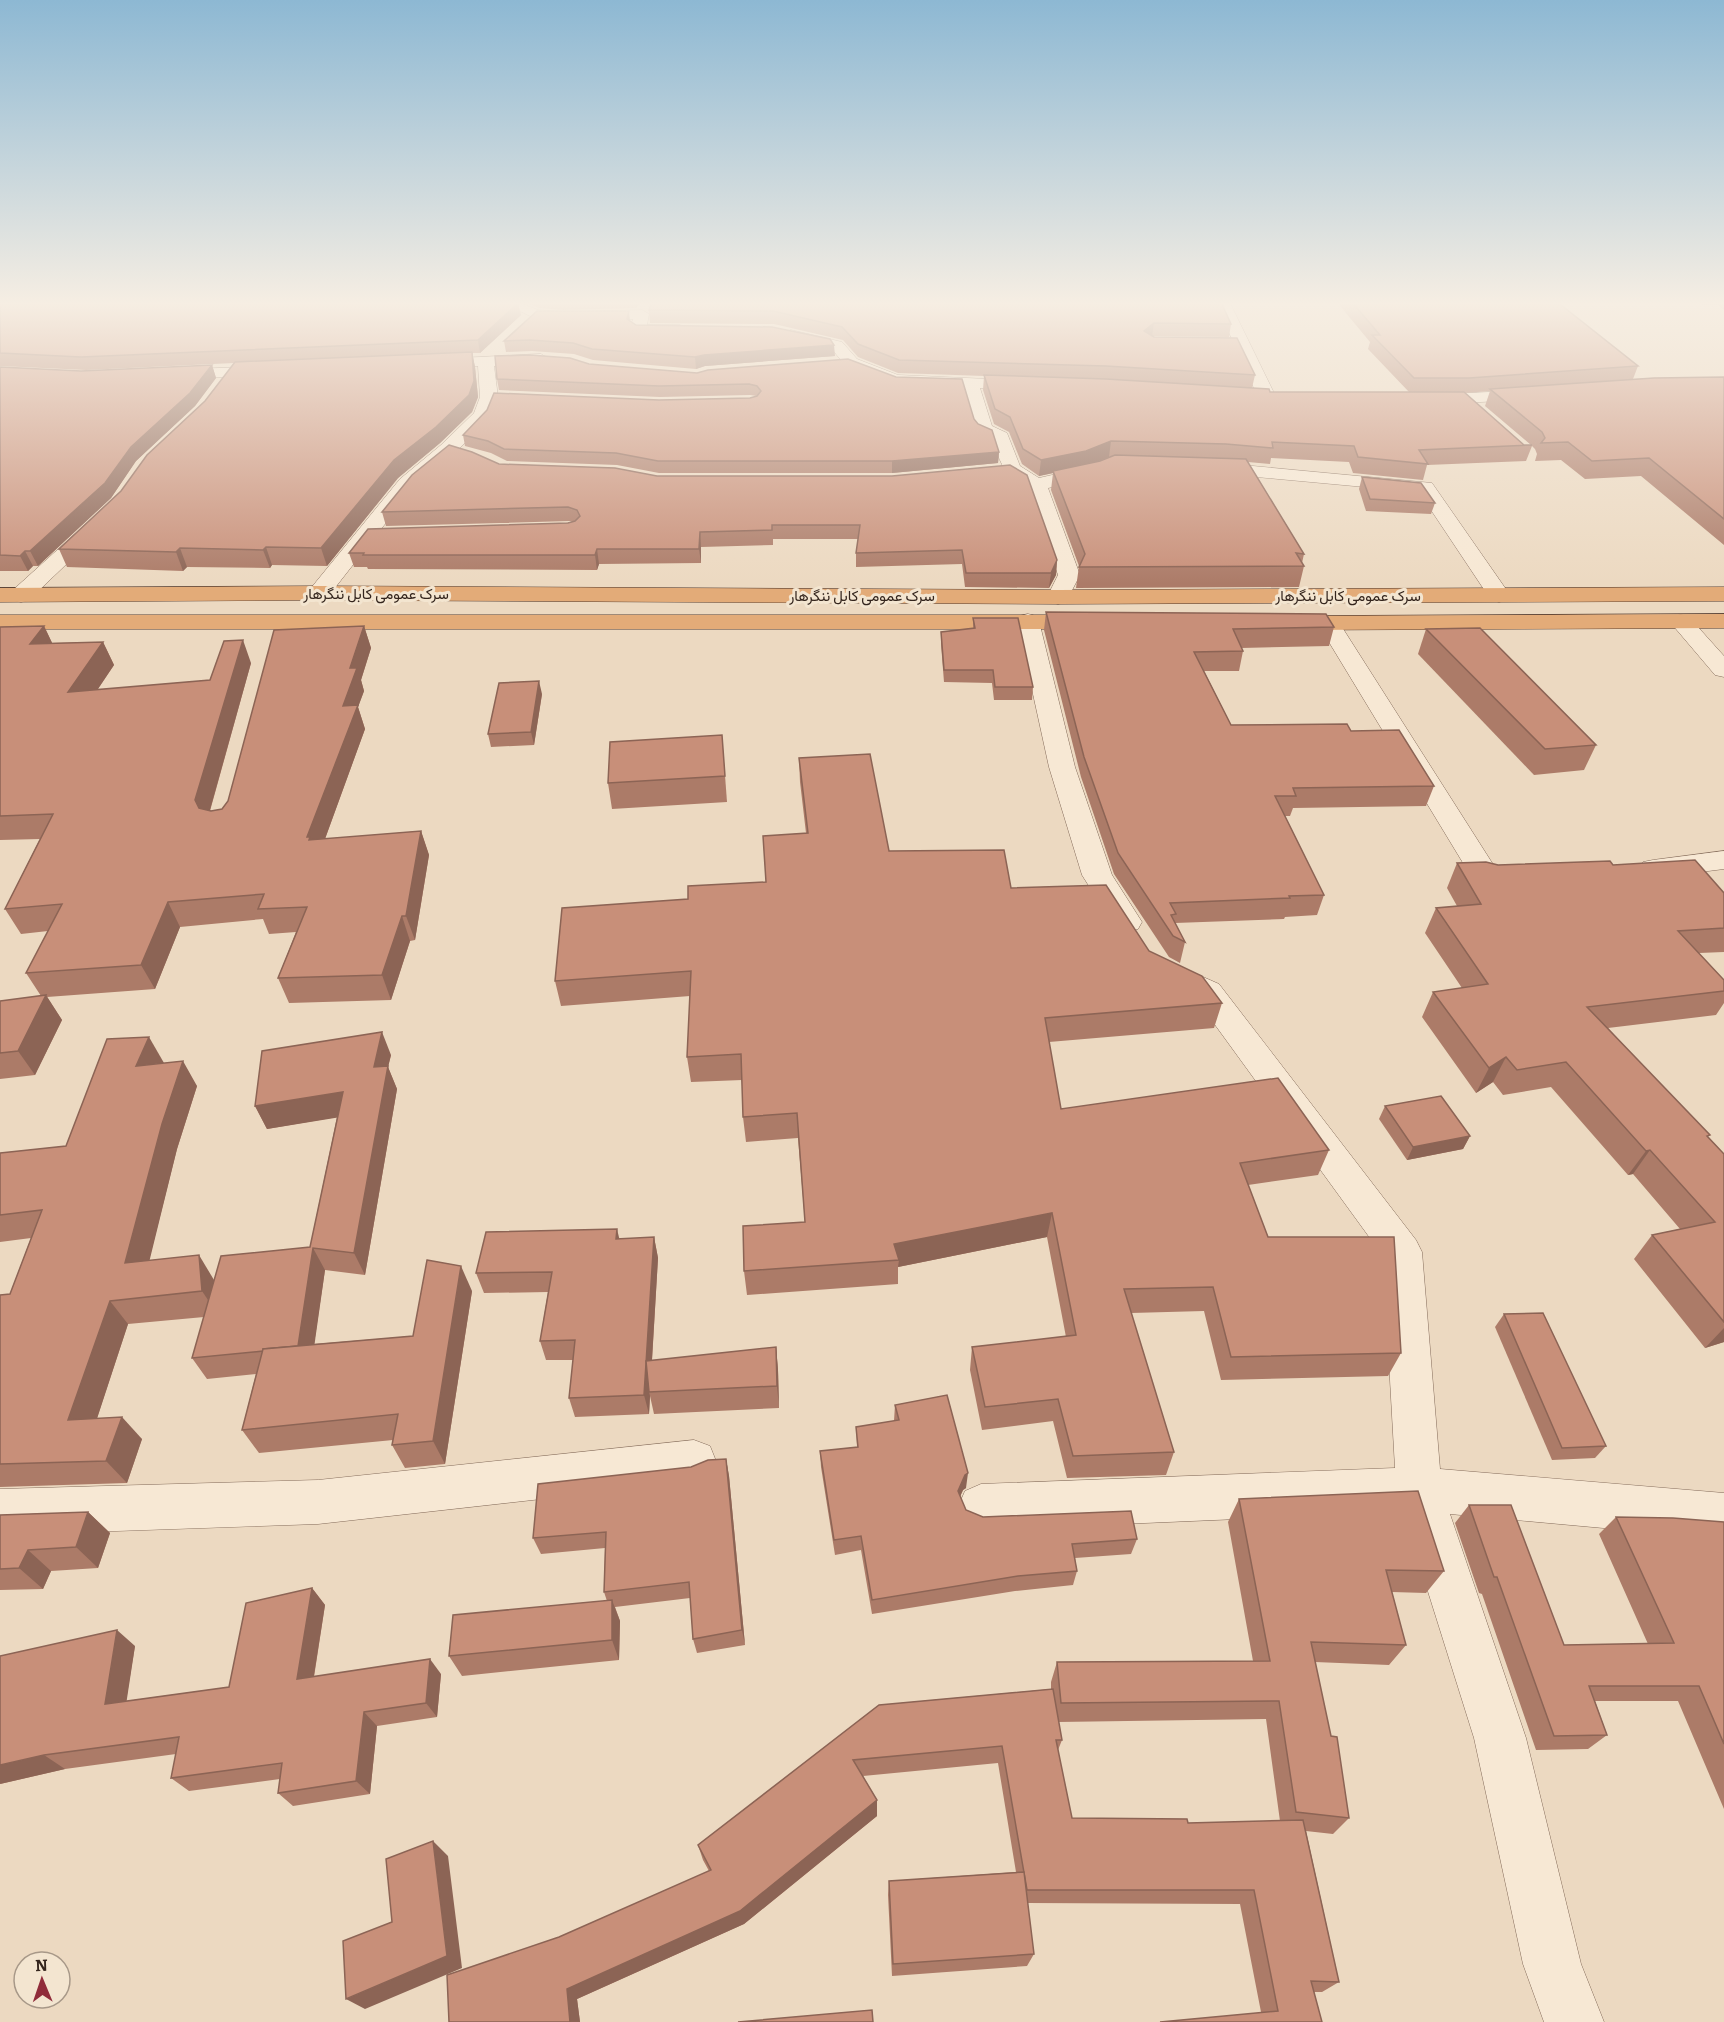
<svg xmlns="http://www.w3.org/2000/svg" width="1724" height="2022" font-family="Bitter,Vazirmatn,serif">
	<rect width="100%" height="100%" fill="#ecd9c1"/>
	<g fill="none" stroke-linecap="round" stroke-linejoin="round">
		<!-- minor casing -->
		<g stroke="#846b5a" stroke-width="1">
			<g id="minor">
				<path d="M491 301H515L538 310 563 312 642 310 649 314 647 325H680L688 330C681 337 637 336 630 329L633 319 563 320 534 318 522 312 493 304Z"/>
				<polygon points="1215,301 1229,301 1276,397 1273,401 1261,401 1258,397"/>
				<path d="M791 330 842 342 857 359 898 375 1033 381 1035 385 1033 389 1027 390 980 388 992 426 1007 433 1020 466 1039 478 1096 465 1103 467 1105 471 1097 478 1048 488 1080 575 1066 602 1058 604 1050 602 1047 597 1058 575 1028 487C1005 478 1000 463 993 440L978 433 975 429 963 388 890 384 845 365 831 348 786 338 783 335Z"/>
				<polygon points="541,354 549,359 547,362 494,366 498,397 488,419 455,453 414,487 327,598 319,600 311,598 308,593 311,588 400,479 441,445 474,413 480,397 478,366 430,368 424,366 422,363 424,360"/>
				<polygon points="271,366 277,368 279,371 277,374 170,380 162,375 170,370"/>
				<polygon points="1530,390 1536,391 1538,395 1536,399 1426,405 1420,404 1417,400 1420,396 1426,395"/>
				<polygon points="1210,462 1432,483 1510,595 1507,600 1499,602 1491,600 1419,492 1203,472 1201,468 1203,464"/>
				<polygon points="94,521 101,523 104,527 101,531 29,600 21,602 13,600 10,595 13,590 87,523"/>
				<polygon points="1028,614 1036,616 1039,621 1075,767 1112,875 1142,922 1138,929 1127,932 1116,929 1082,875 1049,767 1017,621 1020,616"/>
				<polygon points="1681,615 1689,617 1724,656 1724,677 1715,675 1670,622 1673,617"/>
				<polygon points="1329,617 1337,619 1340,624 1496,869 1512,869 1522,871 1527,878 1522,885 1487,888 1477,886 1318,624 1321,619"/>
				<polygon points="1724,851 1724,869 1653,878 1643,876 1638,869 1643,862 1653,860"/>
				<polygon points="1185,969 1219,984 1416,1240 1422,1252 1440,1469 1724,1493 1724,1539 1450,1514 1526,1738 1581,1964 1604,2022 1544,2022 1523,1964 1474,1738 1403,1512 981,1530 965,1523 958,1507 965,1491 981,1484 1395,1468 1383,1256 1197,1000 1174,988 1169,980 1174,972"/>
				<polygon points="694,1440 710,1446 716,1461 710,1476 694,1482 318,1524 0,1535 0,1489 318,1480"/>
			</g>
		</g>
		<!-- trunk casing -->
		<g stroke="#523a2e" stroke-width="1">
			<g id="trunk">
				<polygon points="319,586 1058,590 1724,587 1724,601 1058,604 319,600 0,602 0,588"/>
				<polygon points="1724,614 1724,628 1289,630 1281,628 1278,623 1281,618 1289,616"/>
				<polygon points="0,615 1090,615 1098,617 1101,622 1098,627 1090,629 0,629"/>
			</g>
		</g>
		<!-- minor -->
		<use href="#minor" fill="#f7e8d4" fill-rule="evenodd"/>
		<!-- trunk -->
		<use href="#trunk" fill="#e3ab78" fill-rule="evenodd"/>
	</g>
	<!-- wall -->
	<g fill="#ac7b68" fill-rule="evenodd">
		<polygon points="522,301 641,301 636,308 563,310 539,308"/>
		<path d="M652 301H1214L1213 302 1231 324 1229 337 1152 336 1255 375 1252 388 1270 392H1409L1368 349 1370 342 1336 301H1556L1638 366 1633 379 1724 377V545L1641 476 1585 479 1561 460 1535 461 1537 454 1535 449 1532 446 1526 461 1427 465 1423 480 1353 473 1349 462 1271 458 1270 464 1248 462 1304 554 1302 563 1304 566 1299 587 1076 588 1079 566 1051 490 1053 473 1039 476 1022 464 1009 432 994 424 983 390 984 376 898 373 858 357 843 340 774 324 650 323 649 310ZM1490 391 1485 406 1531 445H1524L1465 393Z"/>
		<polygon points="1697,301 1724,301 1724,310 1718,305 1703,305"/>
		<polygon points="0,302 521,315 480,353 472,353 475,367 478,397 472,412 440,443 398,478 327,566 272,565 270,568 187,567 183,571 67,567 59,549 121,491 205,401 234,363 86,370 0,366"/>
		<polygon points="630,321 636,325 835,356 705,366 696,369 593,360 574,354 532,351 506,352 504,341"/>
		<polygon points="589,364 697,373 974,419 999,452 998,463 892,473 659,473 617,465 507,461 491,453 465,446 463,435 659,400 750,398 757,396 750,395 660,397 499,390 497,379"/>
		<polygon points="212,365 216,378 195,406 136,461 111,498 38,566 33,566 28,571 0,571 0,367 81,371"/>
		<polygon points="499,464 615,468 1057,560 1056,575 1049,588 965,587 962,564 856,567 856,553 858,539 773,539 773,545 701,547 701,563 599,564 597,570 368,569 367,567 354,567 349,553 573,522 570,521 386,526 382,512"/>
		<polygon points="1362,477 1435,503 1431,514 1366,511 1359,489"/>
		<polygon points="1046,612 1334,627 1329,646 1241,648 1243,651 1239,671 1204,671 1231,725 1351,731 1434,786 1426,806 1293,808 1290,816 1285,816 1324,895 1317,915 1285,917 1284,919 1175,923 1185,942 1180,963 1169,957 1114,874 1081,777 1044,630"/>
		<polygon points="973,618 1033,687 1032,700 994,700 992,683 944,682 941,644 941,632 973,628"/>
		<polygon points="44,626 52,643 103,642 114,665 97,690 210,680 251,663 210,811 222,809 364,626 371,648 361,680 364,691 358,707 365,729 325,839 421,831 429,855 415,940 410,941 391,1000 289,1003 278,978 296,932 269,934 263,919 180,927 155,989 47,997 62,1020 35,1075 0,1079 0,1001 41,996 26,973 48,931 21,934 5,909 40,839 0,840 0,627"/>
		<polygon points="1426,629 1596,745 1584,770 1534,775 1418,654"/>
		<polygon points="542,694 534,745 491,747 488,734"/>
		<polygon points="722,735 727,802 612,809 608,783"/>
		<polygon points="799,758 889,851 1011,888 1149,951 1222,1003 1214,1028 1049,1042 1061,1109 1329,1150 1318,1175 1248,1185 1268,1237 1401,1353 1388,1376 1221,1380 1204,1311 1131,1313 1174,1452 1166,1475 1067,1478 1053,1421 982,1430 970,1370 972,1347 1066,1337 1047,1237 898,1267 898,1284 747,1295 744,1271 805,1222 798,1138 746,1142 743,1117 742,1080 691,1082 687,1057 690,996 561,1006 555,981 688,899 766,882 806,833 800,782"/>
		<polygon points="1457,863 1498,865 1613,865 1724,893 1724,952 1699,953 1724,980 1724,1003 1716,1015 1608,1028 1724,1154 1724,1342 1705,1348 1634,1259 1652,1235 1680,1229 1633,1174 1628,1175 1551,1087 1503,1095 1493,1082 1476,1093 1422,1017 1433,992 1462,988 1425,933 1436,908 1457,906 1447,888"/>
		<polygon points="391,1055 388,1067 397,1089 365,1275 325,1270 314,1344 413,1336 472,1291 445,1464 405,1468 392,1445 393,1440 259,1453 242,1430 256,1374 207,1379 192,1358 204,1317 128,1324 97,1418 142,1439 127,1483 0,1487 0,1295 10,1294 31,1238 0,1242 0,1153 66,1146 164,1063 197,1086 177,1149 149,1260 214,1280 310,1247 337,1117 267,1129 255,1106"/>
		<polygon points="1385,1106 1470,1136 1463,1149 1407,1160 1379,1119"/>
		<polygon points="654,1237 658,1258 652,1361 776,1347 778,1370 779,1408 654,1414 650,1396 649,1414 575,1417 569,1398 573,1360 546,1360 540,1341 548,1292 484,1293 476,1273 619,1239"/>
		<polygon points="1504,1314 1606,1446 1595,1458 1552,1460 1495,1327"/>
		<polygon points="895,1405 966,1488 963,1490 960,1496 966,1510 983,1517 1137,1539 1131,1554 1075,1558 1077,1571 1073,1585 1015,1591 872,1614 861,1550 835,1555 821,1467 820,1451 857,1447 856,1427 894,1421"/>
		<polygon points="726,1459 729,1476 745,1645 697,1653 693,1639 690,1598 615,1607 620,1621 619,1660 462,1676 449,1656 607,1601 604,1592 605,1548 541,1554 533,1538 691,1467"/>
		<path d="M1239 1499 1444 1571 1426 1593 1392 1592 1406 1645 1389 1665 1315 1662 1331 1736 1349 1818 1333 1834 1306 1831 1339 1982 1322 1992H1314L1322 2022 1261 2012 1240 1904 1027 1903 1034 1954 1027 1966 892 1976 888 1895 889 1881 1016 1872 998 1763 863 1776 877 1800V1816L744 1924 577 1999 580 2022H449L559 1937 709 1871 703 1860 698 1845 879 1705 1051 1689V1682L1057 1662 1253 1661 1228 1522ZM1266 1719 1280 1821 1188 1823 1072 1818 1058 1750 1062 1740 1058 1722Z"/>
		<polygon points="1469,1505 1564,1645 1648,1644 1599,1534 1616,1517 1724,1522 1724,1809 1678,1701 1595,1701 1607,1735 1588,1749 1536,1750 1482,1594 1479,1593 1455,1523"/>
		<polygon points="88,1512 110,1533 98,1568 51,1571 43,1589 0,1590 0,1515"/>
		<polygon points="312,1588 325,1605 314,1677 441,1674 437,1717 377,1726 370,1794 293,1806 278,1793 280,1779 189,1791 171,1778 176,1754 65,1769 0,1784 135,1646 126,1701 229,1687"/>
	</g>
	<!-- shaded-wall -->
	<g fill="#8c6455">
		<polygon points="635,301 641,301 636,308"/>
		<polygon points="518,303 521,315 480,353 478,340"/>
		<polygon points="629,311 630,321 627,319"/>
		<polygon points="1154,323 1152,336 1144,331"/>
		<polygon points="834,345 835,356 705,366 696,369 695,357 704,355"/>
		<polygon points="472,352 475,367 478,397 472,412 440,443 398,478 327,566 321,548"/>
		<polygon points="212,365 216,378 195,406 136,461 111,498 38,566 30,551"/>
		<polygon points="1111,441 1109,457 1084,467 1053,471 1053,473 1039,476 1041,460"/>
		<polygon points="999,452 998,463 892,473 892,461"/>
		<polygon points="700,532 701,547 701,563 699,549"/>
		<polygon points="266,547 272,565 270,568 263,550"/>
		<polygon points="180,548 187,567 183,571 176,552"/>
		<polygon points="597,549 599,564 597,570 595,555"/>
		<polygon points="25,551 33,566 28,571 20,556"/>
		<polygon points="1057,560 1056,575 1049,588 1051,573"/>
		<polygon points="44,626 55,649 30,644"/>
		<polygon points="364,626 371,648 361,680 364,691 358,707 365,729 318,858 307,837 343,706 350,668"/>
		<polygon points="243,640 251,663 206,824 195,800"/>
		<polygon points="103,642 114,665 80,716 68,692"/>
		<polygon points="539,681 542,694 534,745 531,732"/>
		<polygon points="421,831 429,855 415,940 406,916"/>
		<polygon points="168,902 180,927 155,989 141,965"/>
		<polygon points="402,916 410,941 391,1000 382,975"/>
		<polygon points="46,995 62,1020 35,1075 18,1051"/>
		<polygon points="382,1032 391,1055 388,1067 397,1089 365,1275 354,1253 374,1067"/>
		<polygon points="149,1037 164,1063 136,1066"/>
		<polygon points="1506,1057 1493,1082 1476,1093 1489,1068"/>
		<polygon points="183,1061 197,1086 177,1149 143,1287 125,1263 162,1124"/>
		<polygon points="343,1092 353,1115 267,1129 255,1106"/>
		<polygon points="1470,1136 1463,1149 1407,1160 1413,1147"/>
		<polygon points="1650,1150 1633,1174 1628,1175 1646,1151"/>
		<polygon points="1052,1213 1047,1237 898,1267 899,1260 894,1244"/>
		<polygon points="617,1229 622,1250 616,1239"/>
		<polygon points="654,1237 658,1258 650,1392 649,1392 650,1396 649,1414 644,1395"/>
		<polygon points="313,1248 325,1270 311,1369 298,1347"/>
		<polygon points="199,1255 214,1280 218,1315 202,1291"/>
		<polygon points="461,1266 472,1291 445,1464 433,1441"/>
		<polygon points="110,1301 128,1324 89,1443 68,1420"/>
		<polygon points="1724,1328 1724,1342 1705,1348"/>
		<polygon points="776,1347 778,1370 779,1408 777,1386"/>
		<polygon points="122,1417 142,1439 127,1483 106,1461"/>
		<polygon points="726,1459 729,1476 745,1645 742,1630"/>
		<polygon points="968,1473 966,1488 963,1490 956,1506 958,1491 965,1475"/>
		<polygon points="88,1512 110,1533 98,1568 76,1547"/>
		<polygon points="28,1550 51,1571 43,1589 19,1568"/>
		<polygon points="312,1588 325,1605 311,1694 297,1679"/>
		<polygon points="612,1600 620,1621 619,1660 612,1640"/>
		<polygon points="117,1630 135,1646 124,1718 105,1704"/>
		<polygon points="430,1659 441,1674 437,1717 426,1703"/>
		<polygon points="364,1712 377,1726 370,1794 356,1781"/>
		<polygon points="44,1755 65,1769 0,1784 0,1765"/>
		<polygon points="877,1800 877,1816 744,1924 577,1999 580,2022 570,2022 567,1989"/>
		<polygon points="433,1841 448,1856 462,1968 365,2009 346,1999 447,1956"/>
	</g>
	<!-- building -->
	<g fill="#c88f79" stroke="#8c6455" stroke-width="1.5">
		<polygon points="2,301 514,301 518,303 478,340 81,357 0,353 0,302"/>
		<polygon points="652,301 1033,301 1036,303 1221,302 1231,324 1154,323 1144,331 1154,337 1237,338 1255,375 1106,366 899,360 858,344 842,327 773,311 649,310"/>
		<polygon points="1351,301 1556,301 1638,366 1469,378 1414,378 1372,335 1380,335"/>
		<polygon points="537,311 629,311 627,319 636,325 772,327 830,339 834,345 704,355 695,357 592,349 573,343 530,340 504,341"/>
		<polygon points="472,352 474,381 469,395 436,427 394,460 321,548 266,547 263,550 180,548 176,552 59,549 121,491 147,455 205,401 235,362"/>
		<polygon points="530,355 570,358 589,364 697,373 708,370 848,359 896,377 962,379 974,419 978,424 992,430 999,452 892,461 658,461 616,453 504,449 488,441 463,435 487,410 494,393 659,400 750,398 757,396 761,391 757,386 749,384 659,386 497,379 495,356"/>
		<polygon points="212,365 190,393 131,447 105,483 30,551 25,551 20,556 0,555 0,367 81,371"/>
		<polygon points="984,375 1106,379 1269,389 1270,392 1464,392 1524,445 1532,445 1419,450 1428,464 1358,457 1354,446 1272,442 1273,448 1226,444 1111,441 1086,451 1041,460 1023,449 1010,417 995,409"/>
		<polygon points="1724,377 1724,519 1649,458 1592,461 1568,442 1541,443 1545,438 1542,432 1490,389 1654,378"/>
		<polygon points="449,445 472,452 499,464 615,468 657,476 892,476 1010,465 1027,475 1057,560 1051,573 966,573 962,550 856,553 860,525 772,525 772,530 700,532 699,549 597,549 595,555 363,555 364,553 349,553 368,529 568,523 575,521 580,516 577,510 568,507 382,512 412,475"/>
		<polygon points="1115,455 1246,459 1304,554 1296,553 1304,566 1079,567 1085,554 1053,471 1100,461"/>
		<polygon points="1362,477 1421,483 1435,503 1370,499"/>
		<polygon points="1046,612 1326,614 1334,627 1233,629 1243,651 1194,652 1231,725 1347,724 1351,731 1399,730 1434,786 1293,788 1296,796 1275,796 1324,895 1289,896 1290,898 1170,903 1176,914 1171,915 1185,942 1173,936 1118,853 1084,757"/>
		<polygon points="973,618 1018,618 1033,687 995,687 993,670 944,670 941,632 975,628"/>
		<polygon points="44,626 30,644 103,642 68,692 210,680 224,641 243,640 195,800 199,808 211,811 222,809 228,801 274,630 364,626 350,668 357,668 343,706 358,705 307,837 310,837 309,840 421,831 406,916 402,916 382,975 278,978 307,907 258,909 264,894 168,902 141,965 26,973 62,904 5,909 53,814 0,816 0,627"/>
		<polygon points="1480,628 1596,745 1545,749 1426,629"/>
		<polygon points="539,681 531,732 488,734 499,683"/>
		<polygon points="722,735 725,776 608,783 610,742"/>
		<polygon points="870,754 889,851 1004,850 1011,888 1106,885 1149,951 1202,976 1222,1003 1045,1018 1061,1109 1278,1078 1329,1150 1240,1163 1268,1237 1394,1237 1401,1353 1231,1357 1213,1287 1124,1289 1174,1452 1073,1456 1058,1399 985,1407 972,1347 1076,1335 1052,1213 894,1244 899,1260 744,1271 743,1226 805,1222 797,1113 743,1117 741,1054 687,1057 691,971 555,981 562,908 688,899 688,886 766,882 763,836 808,833 799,758"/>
		<polygon points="1695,860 1724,893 1724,928 1678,931 1724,980 1724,991 1587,1007 1710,1135 1707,1136 1724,1154 1724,1322 1652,1235 1715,1222 1650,1150 1646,1151 1566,1062 1517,1070 1506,1057 1489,1068 1433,992 1488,984 1436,908 1481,904 1457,863 1486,862 1498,865 1610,861 1613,865"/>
		<polygon points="46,995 18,1051 0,1053 0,1001"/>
		<polygon points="382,1032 374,1067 388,1066 354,1253 313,1248 298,1346 263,1349 263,1351 192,1358 221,1256 310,1247 343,1092 255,1106 262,1051"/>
		<polygon points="149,1037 136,1066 183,1061 162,1124 125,1263 199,1255 202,1291 110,1301 68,1420 122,1417 106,1461 0,1464 0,1295 10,1294 42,1210 0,1215 0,1153 66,1146 107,1039"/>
		<polygon points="1441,1096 1470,1136 1413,1147 1385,1106"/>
		<polygon points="617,1229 616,1239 654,1237 644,1395 569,1398 575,1340 540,1341 552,1272 476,1273 486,1232"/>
		<polygon points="427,1260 461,1266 433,1441 392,1445 398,1414 242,1430 263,1349 413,1336"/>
		<polygon points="1543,1313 1606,1446 1562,1448 1504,1314"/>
		<polygon points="776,1347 777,1386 649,1392 646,1361"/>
		<polygon points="947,1395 968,1473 965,1475 958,1491 966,1510 983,1517 1131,1511 1137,1539 1072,1544 1077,1571 1018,1576 872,1600 861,1536 834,1540 820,1451 858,1447 856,1427 899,1420 895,1405"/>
		<polygon points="726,1459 742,1630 693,1639 689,1582 604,1592 606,1532 533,1538 538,1484 691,1467 708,1460"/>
		<polygon points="1418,1491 1444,1571 1386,1570 1406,1645 1311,1642 1331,1736 1337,1737 1349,1818 1296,1812 1279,1701 1061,1703 1057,1662 1270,1661 1239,1499"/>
		<polygon points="1469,1505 1511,1505 1564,1645 1674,1643 1616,1517 1673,1518 1724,1522 1724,1744 1699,1686 1589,1686 1607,1735 1554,1736 1497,1577 1494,1577"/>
		<polygon points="88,1512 76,1547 28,1550 19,1568 0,1569 0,1515"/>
		<polygon points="312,1588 297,1679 430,1659 426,1703 364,1712 356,1781 278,1793 282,1763 171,1778 179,1737 44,1755 0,1765 0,1656 117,1630 105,1704 229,1687 246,1603"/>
		<polygon points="612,1600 612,1640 449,1656 453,1615"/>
		<polygon points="1053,1689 1062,1740 1056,1740 1072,1818 1187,1819 1188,1823 1303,1820 1339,1982 1311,1981 1322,2022 1160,2022 1278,2011 1254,1890 1027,1890 1002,1746 853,1760 877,1800 740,1911 567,1989 570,2022 449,2022 447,1975 559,1937 711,1870 698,1845 879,1705"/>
		<polygon points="433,1841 447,1956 346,1999 343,1941 392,1922 386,1859"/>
		<polygon points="1024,1872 1034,1954 893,1964 889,1881"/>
		<polygon points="872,2010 873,2022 738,2022"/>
	</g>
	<!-- sky -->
	<linearGradient id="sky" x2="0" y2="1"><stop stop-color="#8db8d3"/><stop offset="0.52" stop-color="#f6eee3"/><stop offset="1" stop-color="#f6eee3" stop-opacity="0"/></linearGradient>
	<rect width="1724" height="584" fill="url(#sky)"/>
	<g text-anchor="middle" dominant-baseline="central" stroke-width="6" stroke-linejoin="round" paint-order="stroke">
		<!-- far-street labels -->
		<g font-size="15" fill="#34251d" stroke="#f3e5d0">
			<text x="376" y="594">سرک عمومی کابل ننگرهار</text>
			<text x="862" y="596">سرک عمومی کابل ننگرهار</text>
			<text x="1348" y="596">سرک عمومی کابل ننگرهار</text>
		</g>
	</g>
	<!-- north arrow -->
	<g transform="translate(42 1980) rotate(358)"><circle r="28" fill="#f3e5d0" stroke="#a79888" stroke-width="1.5"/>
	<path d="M0-4.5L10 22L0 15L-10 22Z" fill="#902c3a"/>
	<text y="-9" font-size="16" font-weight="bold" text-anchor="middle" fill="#34251d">N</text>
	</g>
</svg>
